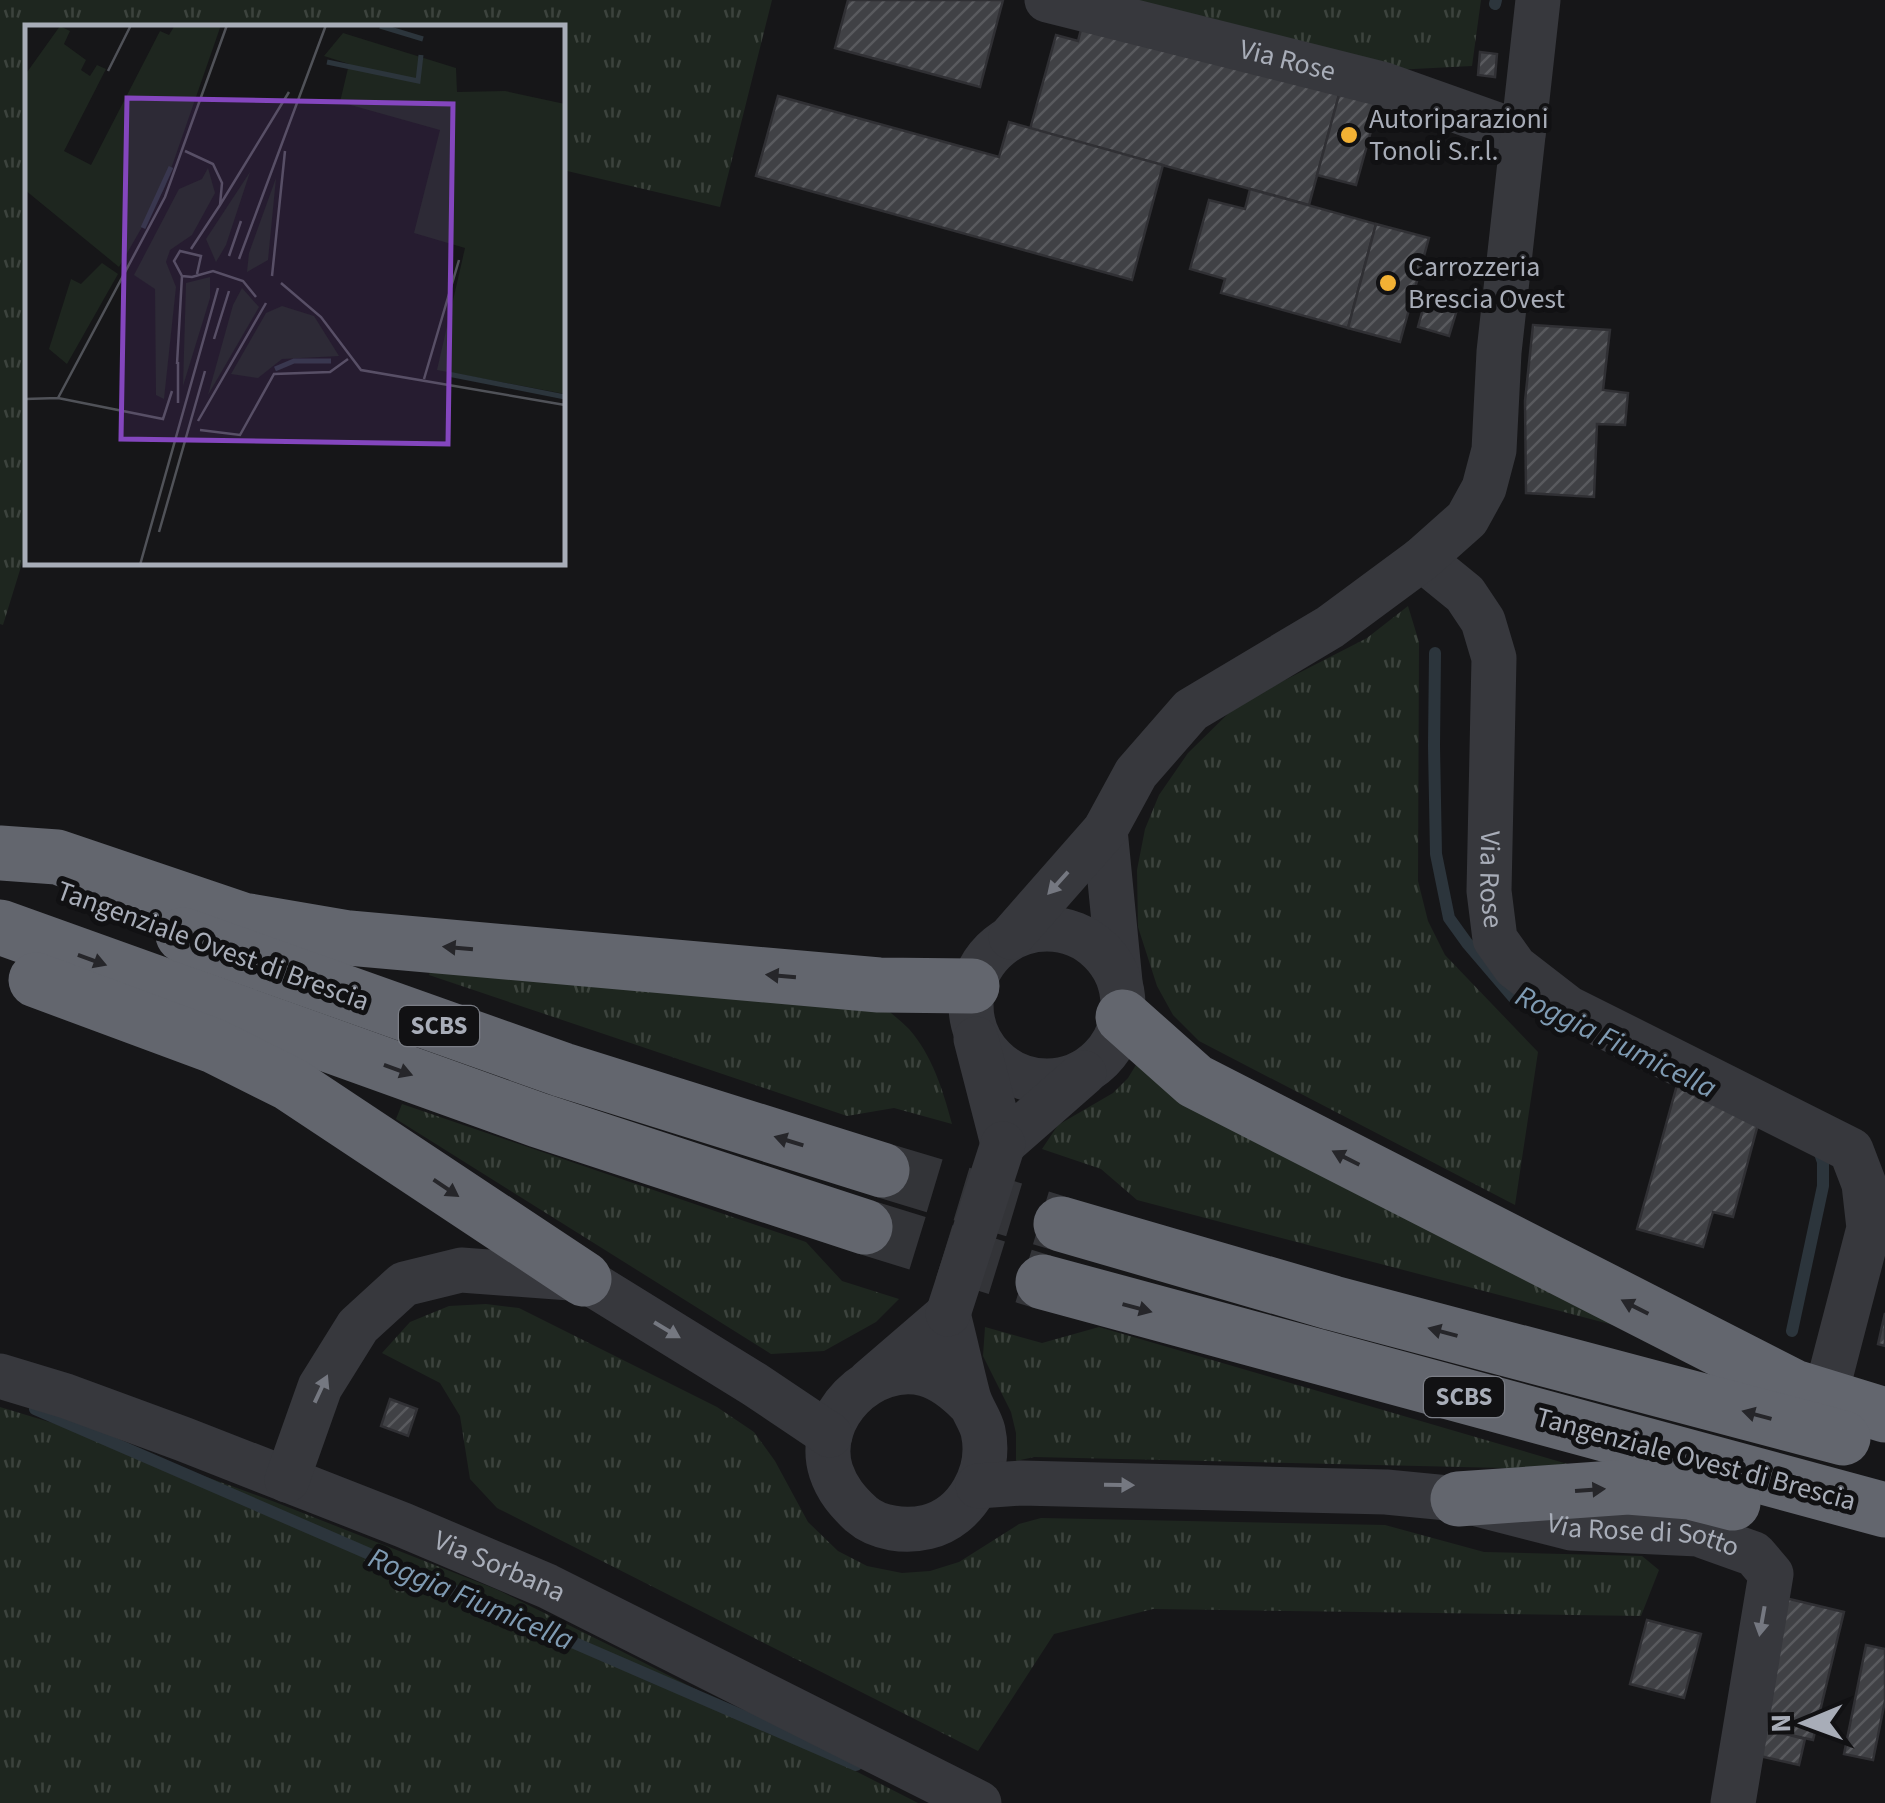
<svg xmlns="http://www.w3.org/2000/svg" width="1885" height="1803" font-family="'Source Sans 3',sans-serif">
	<defs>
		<pattern id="grass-tufts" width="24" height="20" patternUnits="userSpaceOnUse" patternTransform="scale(2.5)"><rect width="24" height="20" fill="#1e261f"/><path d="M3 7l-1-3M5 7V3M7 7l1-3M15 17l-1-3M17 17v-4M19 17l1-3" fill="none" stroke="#3c433d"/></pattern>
		<pattern id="building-hatch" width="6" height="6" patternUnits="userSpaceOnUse" patternTransform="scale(2.5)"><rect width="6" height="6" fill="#404145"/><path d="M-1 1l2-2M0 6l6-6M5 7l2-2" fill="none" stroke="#595a5e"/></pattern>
	</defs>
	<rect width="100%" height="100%" fill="#161618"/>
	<!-- grass -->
	<g fill="url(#grass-tufts)">
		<polygon points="0,0 772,0 720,207 563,170 562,28 28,28 28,544 3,625 0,624"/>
		<polygon points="1103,0 1481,0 1472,66 1394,70"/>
		<polygon points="1408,606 1419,642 1418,881 1428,921 1445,955 1538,1052 1515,1205 1199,1041 1173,1015 1157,986 1138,927 1137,870 1145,829 1159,795 1188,753 1238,704 1367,638"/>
		<path d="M433 963 884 1007C892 1014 901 1021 909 1029 932 1055 943 1090 952 1124L894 1108 847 1116 429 975Z"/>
		<polygon points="1142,1055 1636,1331 1137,1200 1101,1169 1042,1149 1058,1125 1113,1093 1128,1078"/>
		<polygon points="402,1104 806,1242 842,1281 899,1299 876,1322 824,1351 771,1354 396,1119"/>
		<polygon points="486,1304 519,1308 717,1407 754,1432 775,1461 808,1522 838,1551 867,1566 902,1573 930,1571 959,1562 1019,1524 1041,1518 1385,1525 1484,1552 1642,1556 1659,1570 1641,1616 1153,1609 1054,1634 978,1751 497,1508 470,1479 460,1416 440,1383 382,1353 410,1322 449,1306"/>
		<polygon points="985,1327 1042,1343 1099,1327 1588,1470 1034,1457 1016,1461 1016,1433 1011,1412 983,1356"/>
		<polygon points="0,1407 89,1434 275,1502 498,1590 621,1651 918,1803 0,1803"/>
	</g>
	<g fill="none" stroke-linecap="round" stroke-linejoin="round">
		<!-- stream -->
		<g stroke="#2c353c" stroke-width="12">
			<polyline points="1495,4 1496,0"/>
			<polyline points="1435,653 1434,746 1436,854 1449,918 1467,943 1514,998 1539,1010"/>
			<polyline points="1792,1331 1823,1186 1823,1162 1818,1148"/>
			<polyline points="35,1409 856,1765"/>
		</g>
	</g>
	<!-- building -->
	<g fill="url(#building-hatch)" stroke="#303034" stroke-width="2.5">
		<polygon points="848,0 1003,0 980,87 835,48"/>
		<polygon points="1085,14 1342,84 1309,205 1030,129 1056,35 1078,41"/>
		<polygon points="1480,52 1497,54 1495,77 1478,75"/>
		<polygon points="1342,84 1381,95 1356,185 1317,175"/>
		<polygon points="778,96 999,157 1009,122 1163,165 1132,280 756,176"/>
		<polygon points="1250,189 1376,224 1348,328 1221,293 1225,279 1190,269 1209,200 1245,209"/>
		<polygon points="1376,224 1429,238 1400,342 1348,328"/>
		<polygon points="1427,294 1459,303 1449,336 1418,327"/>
		<polygon points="1533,325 1610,330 1603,390 1628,393 1625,425 1597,424 1594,497 1526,493 1525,401"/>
		<polygon points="1677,1085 1760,1117 1733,1217 1713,1212 1703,1247 1637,1229"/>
		<polygon points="1885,1313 1885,1346 1878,1344"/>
		<polygon points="390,1399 417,1409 408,1436 381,1426"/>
		<polygon points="1781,1597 1844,1612 1813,1740 1750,1726"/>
		<polygon points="1647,1620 1701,1634 1684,1698 1630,1684"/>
		<polygon points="1866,1645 1885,1649 1885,1701 1873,1760 1844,1754"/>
		<polygon points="1757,1727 1805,1739 1799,1765 1751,1754"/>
	</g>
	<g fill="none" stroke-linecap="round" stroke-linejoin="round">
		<!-- highway-tunnel -->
		<g stroke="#333438" stroke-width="55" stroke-dasharray="55 28" stroke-linecap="butt">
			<polyline points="882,1170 1061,1224"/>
			<polyline points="865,1227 1043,1282"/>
		</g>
		<!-- street -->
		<g stroke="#37383d" stroke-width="45">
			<path id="s1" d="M1047 0 1382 84 1523 134"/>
			<path id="s2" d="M1422 559 1465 594 1483 621 1494 658 1489 891 1495 939 1515 967 1568 1008 1851 1150 1864 1184 1869 1228 1832 1370"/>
			<polyline points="1105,830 1120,982"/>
			<circle cx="1047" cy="1005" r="76"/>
			<polyline points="1011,937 1105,830 1136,773 1191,710 1330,627 1422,559 1467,519 1484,488 1494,450 1499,352 1538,0"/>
			<polyline points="976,1039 1003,1144 1084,1073"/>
			<path id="s3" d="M0 1376 66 1396 183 1439 403 1525 547 1586 979 1803"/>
			<path d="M869 1382 948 1314C955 1341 961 1369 968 1396 971 1408 980 1419 983 1431 992 1471 968 1517 927 1527 906 1532 878 1529 861 1514 847 1501 837 1489 831 1471 814 1417 871 1360 925 1374 943 1379 956 1390 969 1403"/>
			<polyline points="287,1480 320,1387 358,1326 404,1284 461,1270 584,1279 754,1384 830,1435"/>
			<path id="s4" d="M978 1486 1021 1483 1386 1492 1458 1499 1571 1528 1698 1534 1754 1554 1771 1574 1733 1803"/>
		</g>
		<!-- highway -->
		<g stroke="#63666e" stroke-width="55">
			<polyline points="0,853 57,857 243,920 349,938 879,985 972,986"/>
			<polyline points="0,927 538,1120 865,1227"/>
			<polyline points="183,935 563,1070 882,1170"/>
			<polyline points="36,980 214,1046 290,1084 584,1279"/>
			<polyline points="1123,1017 1195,1081 1794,1387 1885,1415"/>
			<polyline points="1061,1224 1333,1303 1843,1438"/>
			<polyline points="1043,1282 1885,1510"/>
			<polyline points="1458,1499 1628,1487 1690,1492 1733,1503"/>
		</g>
		<!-- street-bridge -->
		<polyline stroke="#37383d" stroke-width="45" points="948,1314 1003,1144"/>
	</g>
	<!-- one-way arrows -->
	<defs><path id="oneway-solid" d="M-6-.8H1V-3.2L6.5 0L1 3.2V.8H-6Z" transform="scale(2.5)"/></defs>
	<g fill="#757881">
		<use href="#oneway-solid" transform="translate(1058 883) rotate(132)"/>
		<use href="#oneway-solid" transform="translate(667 1330) rotate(31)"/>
		<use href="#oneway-solid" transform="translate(321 1389) rotate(-65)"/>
		<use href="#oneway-solid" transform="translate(1119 1485) rotate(1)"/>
		<use href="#oneway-solid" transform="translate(1762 1621) rotate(100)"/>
	</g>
	<g fill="#26262a">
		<use href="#oneway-solid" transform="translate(458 948) rotate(-175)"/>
		<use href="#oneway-solid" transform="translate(92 960) rotate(20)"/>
		<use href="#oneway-solid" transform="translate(781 976) rotate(-175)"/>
		<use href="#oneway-solid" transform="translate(398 1070) rotate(20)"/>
		<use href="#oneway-solid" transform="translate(789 1141) rotate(-163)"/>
		<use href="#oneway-solid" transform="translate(1346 1158) rotate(-153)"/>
		<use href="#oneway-solid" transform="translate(446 1188) rotate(34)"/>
		<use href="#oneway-solid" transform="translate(1635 1307) rotate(-153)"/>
		<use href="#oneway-solid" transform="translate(1137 1308) rotate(15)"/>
		<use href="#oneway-solid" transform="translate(1443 1332) rotate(-165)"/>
		<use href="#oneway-solid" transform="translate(1757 1415) rotate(-165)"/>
		<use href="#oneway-solid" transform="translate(1590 1490) rotate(-4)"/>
	</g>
	<!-- markers -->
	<g fill="#f2b134" stroke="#111113" stroke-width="4">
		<circle cx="1349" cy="135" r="10"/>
		<circle cx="1388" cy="283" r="10"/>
	</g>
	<g text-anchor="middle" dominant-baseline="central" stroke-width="10" stroke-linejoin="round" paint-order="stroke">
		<!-- shield labels -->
		<g fill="#111113" stroke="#7b7e86" stroke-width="2.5">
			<rect x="399" y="1006" width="80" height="40" rx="8"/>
			<rect x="1424" y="1377" width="80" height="40" rx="8"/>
		</g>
		<g font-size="25" font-weight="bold" fill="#a8adb8">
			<text x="439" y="1026">SCBS</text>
			<text x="1464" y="1397">SCBS</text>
		</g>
		<!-- street labels -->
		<g font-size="28" fill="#a8adb8" stroke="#111113">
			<text stroke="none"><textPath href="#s1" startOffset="248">Via Rose</textPath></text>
			<text stroke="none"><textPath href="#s2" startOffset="348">Via Rose</textPath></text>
			<text transform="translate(213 946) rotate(20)">Tangenziale Ovest di Brescia</text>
			<text transform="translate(1696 1459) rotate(15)">Tangenziale Ovest di Brescia</text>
			<text stroke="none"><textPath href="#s4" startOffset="670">Via Rose di Sotto</textPath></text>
			<text stroke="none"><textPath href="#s3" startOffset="535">Via Sorbana</textPath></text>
		</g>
		<!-- poi labels -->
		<g font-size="28" fill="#a8adb8" stroke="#111113" text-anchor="start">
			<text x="1369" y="119">Autoriparazioni<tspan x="1369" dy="32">Tonoli S.r.l.</tspan></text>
			<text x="1408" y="267">Carrozzeria<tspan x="1408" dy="32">Brescia Ovest</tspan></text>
		</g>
		<!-- water labels -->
		<g font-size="30" font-style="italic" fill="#7f9bb3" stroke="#111113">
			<text transform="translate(1616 1042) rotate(26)">Roggia Fiumicella</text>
			<text transform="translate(471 1599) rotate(23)">Roggia Fiumicella</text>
		</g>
	</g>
	<!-- overview -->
	<g transform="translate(25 25)">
		<rect width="540" height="540" fill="#161618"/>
		<path d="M150 0H196L139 164 94 242 0 165V50L35 1 45 6 39 19 61 35 56 45 65 51 72 40 81 44 39 126 66 140 135 6 144 10ZM318 8 431 43 432 67 480 66 540 79V369L412 345 440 223 389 208 415 105 315 77 324 39 299 31ZM183 143 190 168 167 210 145 225 141 237 151 262 139 374 131 370 130 264 109 250 154 164 177 154ZM225 147 201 220 191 237 181 214ZM251 153 243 235 222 247 224 228ZM185 252V273L158 361 161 258ZM217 263 234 282 183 370 208 280ZM257 281 289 291 314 331 257 334 233 353 206 349 241 288Z" fill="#1e261f"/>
		<path d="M77 238 93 249 42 339 24 324 46 254 56 259Z" fill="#1e261f"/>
		<path fill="none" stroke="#2c353c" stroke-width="5" d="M355 1 398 14M302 37 393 56 396 30M118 203 146 142M250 344 269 336H306M423 349 540 372"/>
		<path fill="none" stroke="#505258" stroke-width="2.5" d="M83 46 106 0M160 126 188 139 197 158 195 180 166 224M195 180 264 67M204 231 216 196M214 234 301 0M172 249 176 231 155 226 149 236 157 251 167 252 188 246 218 256 231 272M247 251 260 126M256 258 296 292 336 345 540 380M189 314 204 266M153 337V378M152 339 157 251M399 354 434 235M33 373 140 172 202 0M0 374 33 373 138 394 147 366M173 396 241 278M175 405 215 410 249 349 305 347 323 334M134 507 180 346M115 540 193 263"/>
		<path fill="#8446be" fill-opacity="0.15" stroke="#8446be" stroke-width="5" d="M102 73 428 79 423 419 96 414Z"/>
		<rect width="540" height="540" fill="none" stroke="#a8adb8" stroke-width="5"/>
	</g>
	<!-- north arrow -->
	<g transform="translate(1805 1723) rotate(269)" stroke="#111113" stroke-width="8" paint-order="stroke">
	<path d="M0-8L18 38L0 25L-18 38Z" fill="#a8adb8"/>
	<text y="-15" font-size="28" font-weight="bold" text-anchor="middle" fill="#a8adb8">N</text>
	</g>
</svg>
